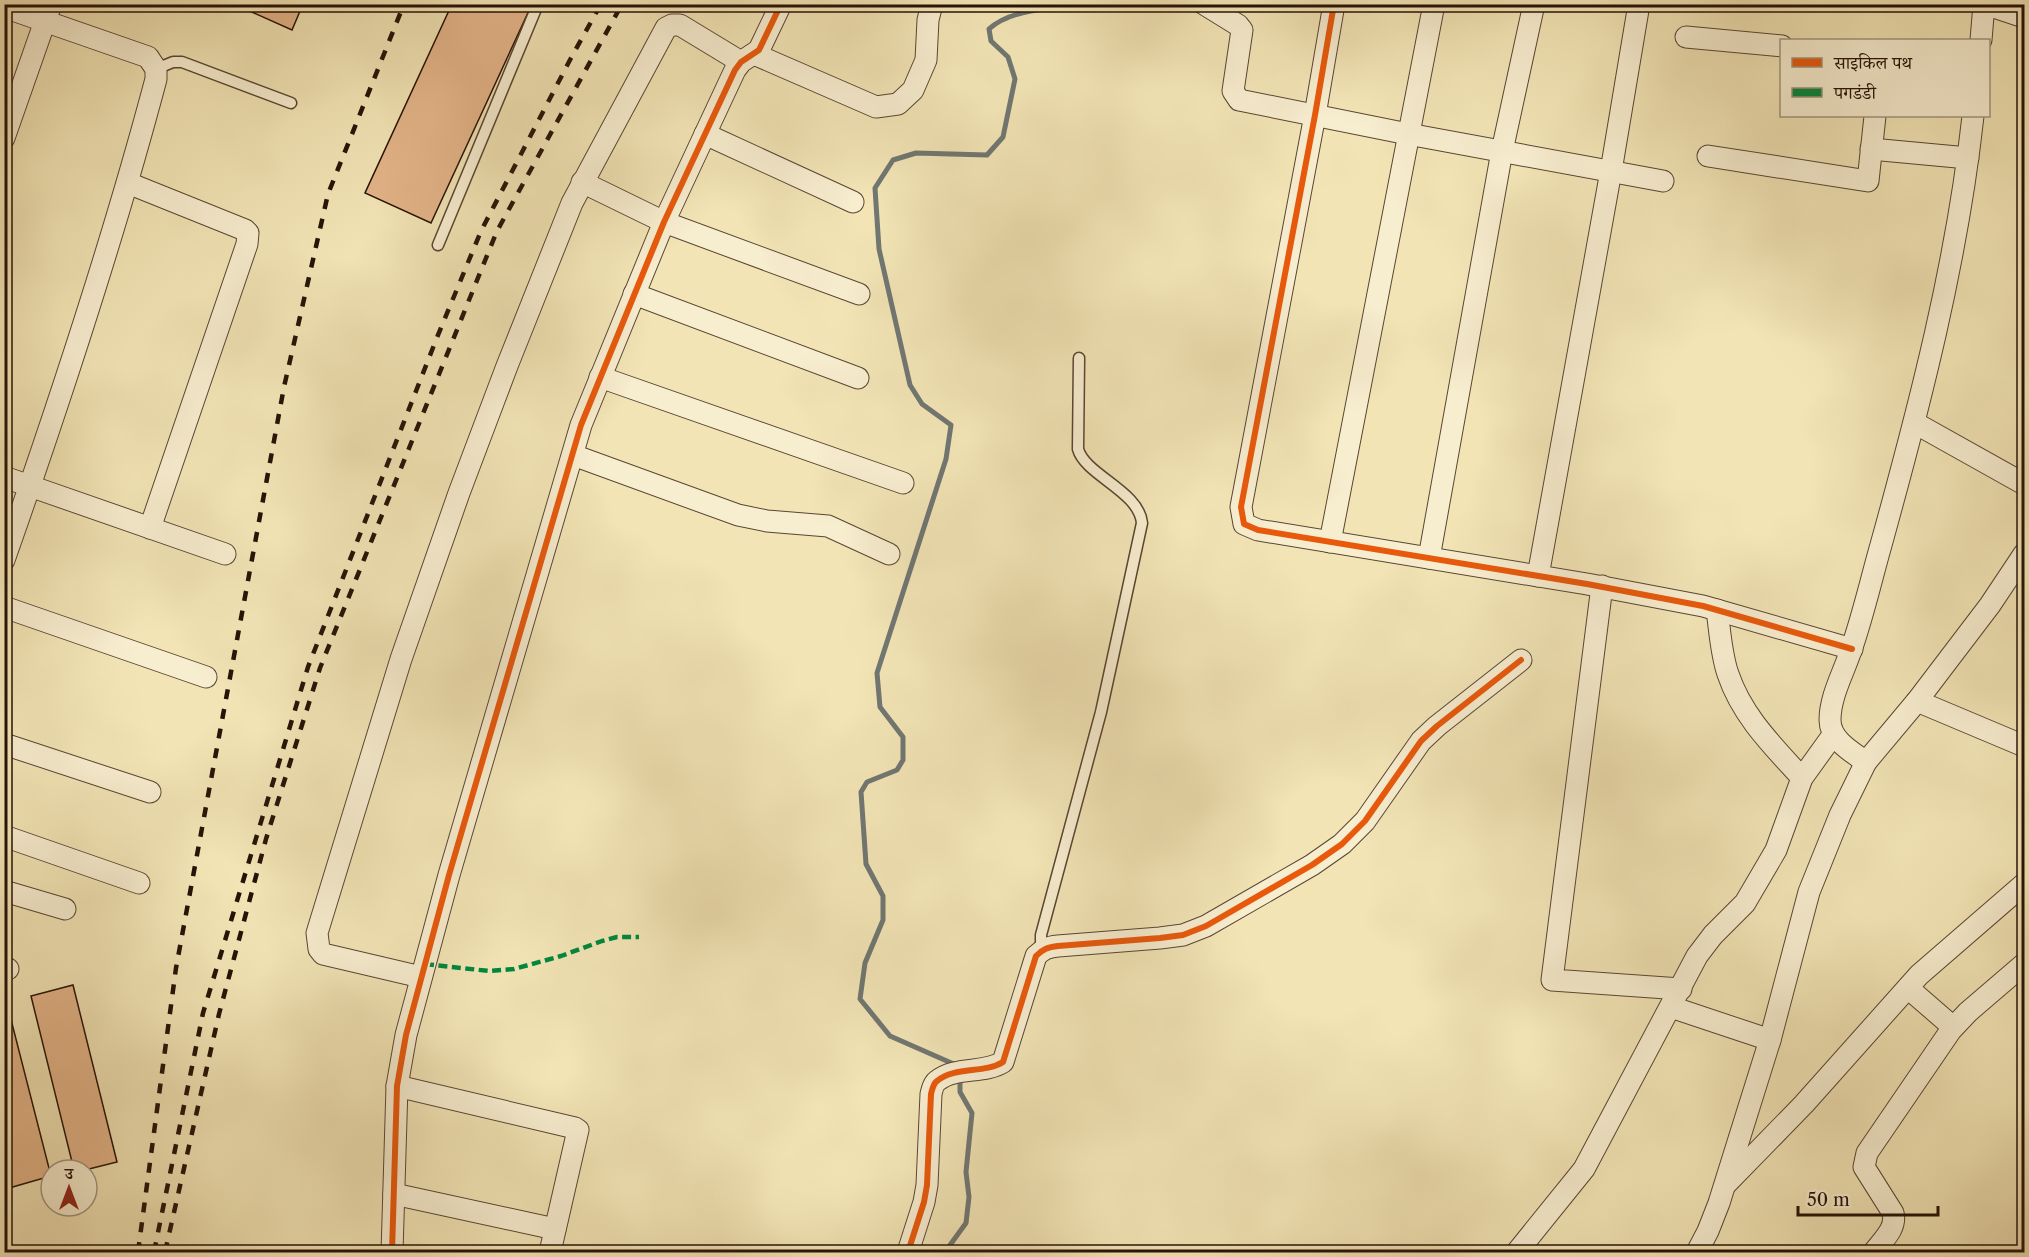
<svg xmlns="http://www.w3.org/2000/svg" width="2029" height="1257" font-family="'Libre Caslon Text','Noto Serif Devanagari',serif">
	<rect width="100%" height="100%" fill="#f2e4b5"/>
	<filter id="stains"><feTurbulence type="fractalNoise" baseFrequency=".00333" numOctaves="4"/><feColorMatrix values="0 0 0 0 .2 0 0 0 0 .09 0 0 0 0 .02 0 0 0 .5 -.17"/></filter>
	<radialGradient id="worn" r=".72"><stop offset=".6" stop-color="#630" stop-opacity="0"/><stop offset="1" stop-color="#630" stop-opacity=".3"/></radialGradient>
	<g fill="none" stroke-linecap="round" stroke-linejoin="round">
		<!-- stream -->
		<g stroke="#707772" stroke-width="5">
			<path d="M956 1065 890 1036 860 999 865 963 883 920V896L866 864 861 792 867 782 897 770 903 760V737L880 707 877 673 946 459 951 425 922 404 910 385 879 249 875 188 893 160 916 153 987 155 1003 137 1015 79 1008 57 991 41 989 29C1020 0 1101 7 1143 7L1147 4"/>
			<polyline points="945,1252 966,1223 969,1197 966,1172 972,1113 960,1092 960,1078"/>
		</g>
	</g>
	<!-- building -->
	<g fill="#e3b488" stroke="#261207" stroke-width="1.5">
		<polygon points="234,4 303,4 292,30"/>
		<polygon points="452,4 532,4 431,223 365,193"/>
		<polygon points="73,985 117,1162 85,1170 74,1170 31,996"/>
		<polygon points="6,1000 51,1176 9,1188 4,1172 4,1001"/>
	</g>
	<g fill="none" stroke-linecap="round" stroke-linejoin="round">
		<!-- lane casing -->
		<g stroke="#594632" stroke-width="13">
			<g id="lane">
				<polyline points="156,69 173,62 182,62 291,103"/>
				<polyline points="438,245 538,4"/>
				<path d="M1041 952V935L1101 712 1142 523C1139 491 1085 475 1078 449L1079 358"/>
			</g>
		</g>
		<!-- street casing -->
		<g stroke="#594632" stroke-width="23">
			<g id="street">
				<polyline points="1204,4 1238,25 1242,30 1233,91 1239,100 1408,134 1663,181"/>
				<polyline points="1334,4 1315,115 1241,507 1244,524 1258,530 1587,584 1703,606 1852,649"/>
				<polyline points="1985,4 2024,17"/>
				<path d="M4 7 148 57 156 69V79C113 241 60 401 4 560"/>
				<polyline points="1686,37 1782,46"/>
				<polyline points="1981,40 1984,4"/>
				<polyline points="754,54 876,107 898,104 913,90 926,60 928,20 932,4"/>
				<polyline points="705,134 853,202"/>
				<polyline points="4,138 51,4"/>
				<polyline points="1871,149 1968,158"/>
				<polyline points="1708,156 1868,181 1875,116"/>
				<polyline points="582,182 664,222 859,294"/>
				<polyline points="128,183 245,230 248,233 247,244 150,528"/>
				<polyline points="634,294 858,378"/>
				<polyline points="600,377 903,483"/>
				<polyline points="1915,423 2024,484"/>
				<polyline points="573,455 738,515 767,521 828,526 889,554"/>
				<polyline points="4,477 225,554"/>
				<polyline points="1330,542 1434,4"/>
				<polyline points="1429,558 1502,151 1534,4"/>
				<polyline points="1538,576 1611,171 1639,4"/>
				<polyline points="1602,586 1552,980 1681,989"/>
				<polyline points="4,607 206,677"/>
				<path d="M1717 610C1720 631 1721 654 1728 674 1742 716 1773 746 1802 778"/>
				<polyline points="1917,701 2024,746"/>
				<polyline points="4,744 150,792"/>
				<path d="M1866 762C1852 752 1830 740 1830 720 1830 696 1844 672 1851 650 1863 616 1871 580 1881 545 1920 404 1957 262 1973 116"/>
				<polyline points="4,836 139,883"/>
				<polyline points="4,891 65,909"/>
				<polyline points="4,968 8,969"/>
				<polyline points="421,977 323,954 319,949 317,933 401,659 459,493 507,366 572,203 666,28 672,25 680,25 741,62"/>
				<polyline points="1908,988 1953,1027"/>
				<polyline points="1671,1007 1770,1040"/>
				<polyline points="397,1086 575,1128 578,1130 550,1252"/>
				<polyline points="1727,1183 1804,1104 1919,975 2024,884"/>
				<polyline points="394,1194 555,1229"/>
				<polyline points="392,1252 397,1086 406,1035 449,875 581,425 664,222 735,70 741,62 759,50 781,4"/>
				<path d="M908 1252 924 1202 927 1185 931 1094C932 1090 933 1084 937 1081 955 1066 984 1074 1003 1062L1036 956C1043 949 1048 947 1058 946L1160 938 1183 935 1206 926 1312 865 1342 844 1365 821 1421 741 1437 726 1521 660"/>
				<polyline points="1517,1252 1584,1169 1697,956 1713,935 1745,903 1776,850 1802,778 1833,735"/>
				<polyline points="1697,1252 1708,1231 1719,1203 1770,1040 1809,892 1840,815 1866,762 1917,701 1990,605 2024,554"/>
				<path d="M1874 1252C1883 1240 1897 1228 1893 1213L1864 1167 1867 1153 1951 1030 1968 1012 2024 964"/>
			</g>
		</g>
		<!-- lane -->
		<use href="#lane" stroke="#f7edcf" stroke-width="10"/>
		<!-- street -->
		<use href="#street" stroke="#f7edcf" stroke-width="21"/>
		<!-- rail -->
		<g stroke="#261207" stroke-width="4.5" stroke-dasharray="10 10" stroke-linecap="butt">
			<polyline points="138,1252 176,968 284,387 328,194 404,4"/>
			<polyline points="154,1252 203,1013 308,667 436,340 481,231 571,58 601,4"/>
			<polyline points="165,1252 219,1014 266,839 320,668 497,231 622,4"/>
		</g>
		<!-- quiet -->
		<polyline stroke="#00873e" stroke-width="4.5" stroke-dasharray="9 4.5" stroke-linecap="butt" points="425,964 489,971 514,969 561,956 602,941 617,937 639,937"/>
		<!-- cycleway casing -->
		<g stroke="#f7edcf" stroke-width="10">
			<g id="cycleway">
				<polyline points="1334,4 1315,115 1241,507 1244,524 1258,530 1587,584 1703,606 1852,649"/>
				<polyline points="392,1252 397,1086 406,1035 449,875 581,425 664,222 735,70 741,62 759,50 781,4"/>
				<path d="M908 1252 924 1202 927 1185 931 1094C932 1090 933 1084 937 1081 955 1066 984 1074 1003 1062L1036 956C1043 949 1048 947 1058 946L1160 938 1183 935 1206 926 1312 865 1342 844 1365 821 1421 741 1437 726 1521 660"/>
			</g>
		</g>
		<!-- cycleway -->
		<use href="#cycleway" stroke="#e8590c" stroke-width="6"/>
	</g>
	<!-- margin -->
	<rect width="2029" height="1257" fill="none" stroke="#f2e4b5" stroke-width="24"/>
	<rect x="6" y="6" width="2017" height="1245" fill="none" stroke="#261207" stroke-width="3"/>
	<rect x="12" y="12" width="2005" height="1233" fill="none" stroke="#261207" stroke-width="1.5"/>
	<!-- legend -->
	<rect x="1780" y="39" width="210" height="78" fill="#f7edcf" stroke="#a3957f" stroke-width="1.5"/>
	<rect x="1792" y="58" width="30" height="9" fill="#e8590c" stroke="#a3957f" stroke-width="1.5"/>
	<text x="1834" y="69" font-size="18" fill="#261207">साइकिल पथ</text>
	<rect x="1792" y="88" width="30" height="9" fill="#00873e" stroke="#a3957f" stroke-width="1.5"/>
	<text x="1834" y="99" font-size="18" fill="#261207">पगडंडी</text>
	<!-- north arrow -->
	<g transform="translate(69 1188)"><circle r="28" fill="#f7edcf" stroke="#a3957f" stroke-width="1.5"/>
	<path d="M0-4.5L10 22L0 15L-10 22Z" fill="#8f2418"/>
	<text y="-9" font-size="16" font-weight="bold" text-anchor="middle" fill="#261207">उ</text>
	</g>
	<!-- scale -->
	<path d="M1798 1206v9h140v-9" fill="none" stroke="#261207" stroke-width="3"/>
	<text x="1807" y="1206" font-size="18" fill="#261207" stroke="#f7edcf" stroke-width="4.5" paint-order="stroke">50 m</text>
	<rect width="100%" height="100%" filter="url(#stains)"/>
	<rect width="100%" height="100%" fill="url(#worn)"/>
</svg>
